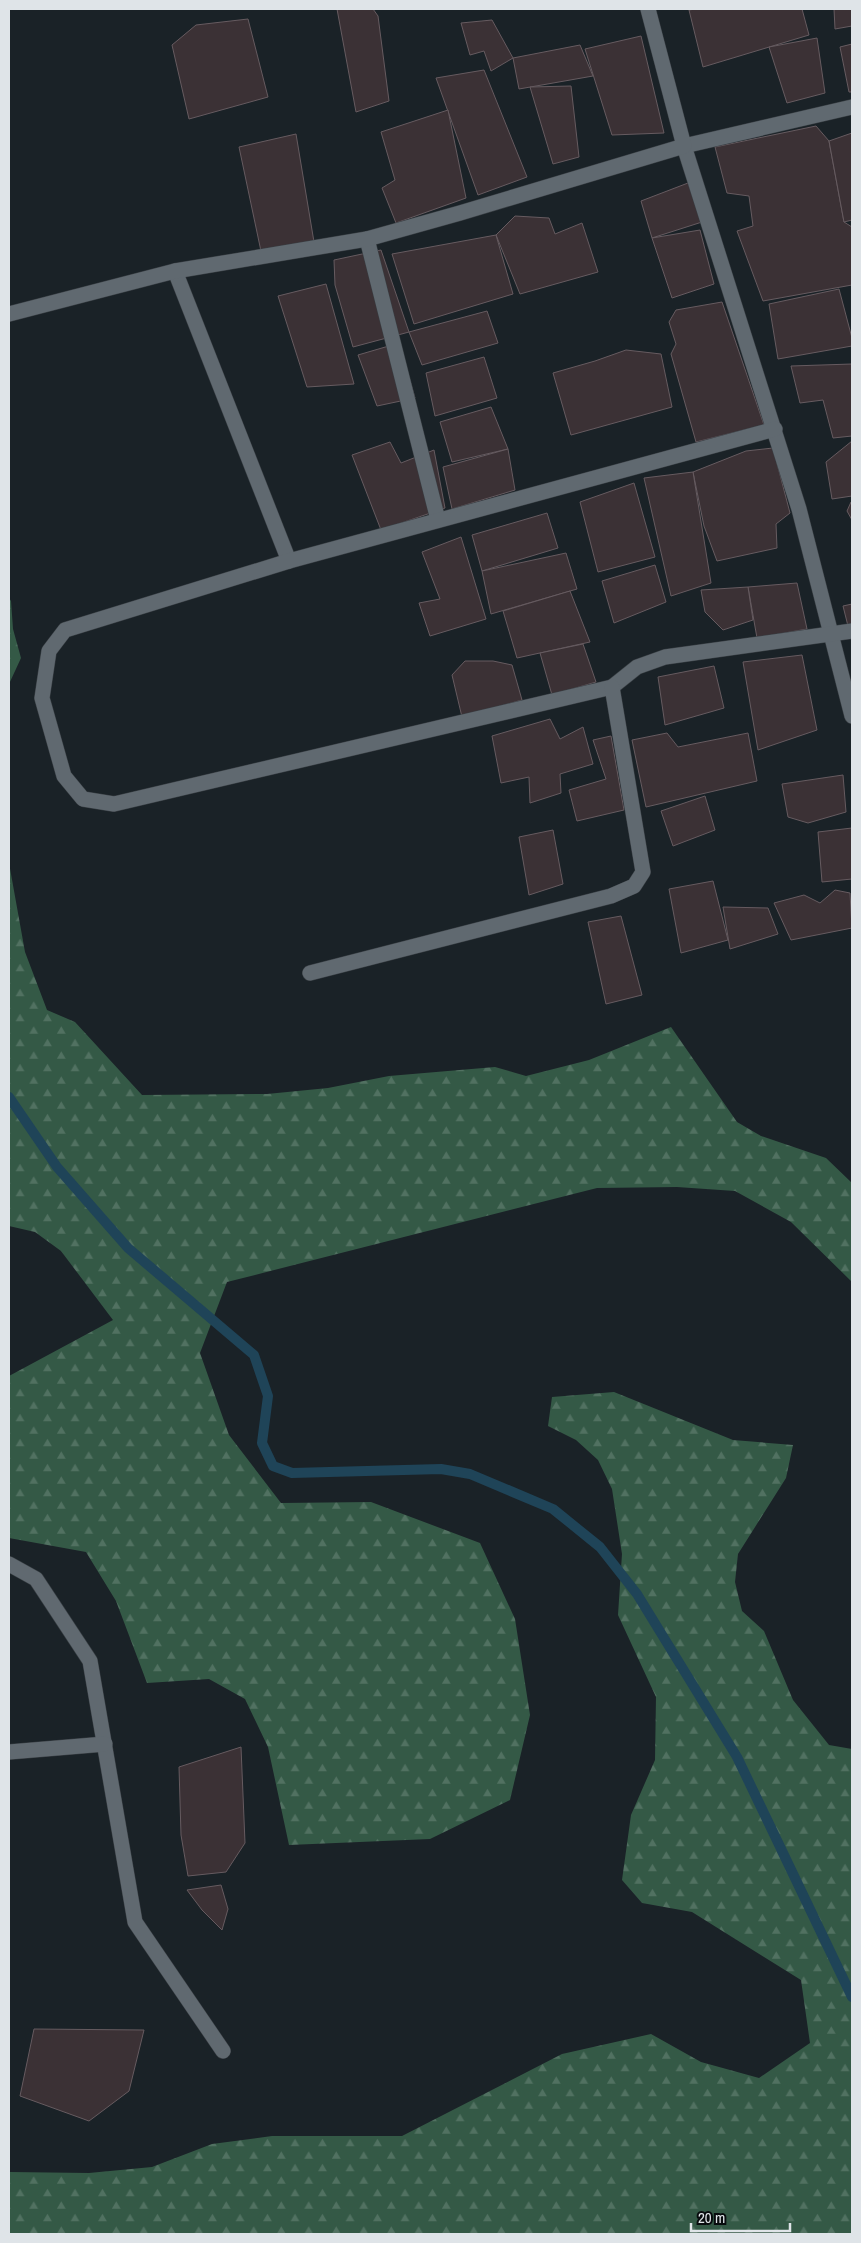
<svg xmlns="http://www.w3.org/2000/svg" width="861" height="2243" font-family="'Archivo Narrow',sans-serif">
	<defs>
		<pattern id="forest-firs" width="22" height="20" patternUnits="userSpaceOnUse" patternTransform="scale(1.25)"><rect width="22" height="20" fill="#345946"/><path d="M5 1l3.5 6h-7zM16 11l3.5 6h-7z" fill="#517161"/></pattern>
	</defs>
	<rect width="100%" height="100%" fill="#1a2227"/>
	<!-- forest -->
	<g fill="url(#forest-firs)">
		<polygon points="9,598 11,601 13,629 21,658 9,684"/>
		<polygon points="9,863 25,952 47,1010 75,1022 142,1095 267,1094 328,1088 389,1076 495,1067 526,1076 589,1060 671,1027 737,1122 761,1136 826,1158 852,1183 852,1282 791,1222 735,1191 677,1187 597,1188 227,1282 200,1353 229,1435 281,1503 371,1502 480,1543 515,1619 530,1715 510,1800 430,1839 289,1845 268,1747 245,1699 209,1679 147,1683 116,1601 86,1552 9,1538 9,1376 113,1320 61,1251 35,1232 9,1226"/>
		<polygon points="614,1392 733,1440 793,1445 786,1478 738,1554 735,1582 742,1611 764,1631 793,1700 829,1745 852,1749 852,2234 9,2234 9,2172 89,2173 152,2167 212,2144 272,2136 402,2136 562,2054 651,2034 701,2062 759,2078 810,2043 801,1980 692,1912 642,1903 622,1880 631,1815 655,1760 656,1697 618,1615 622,1554 612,1489 598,1460 576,1440 548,1426 552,1397"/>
	</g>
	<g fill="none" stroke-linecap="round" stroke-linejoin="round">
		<!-- stream -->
		<polyline stroke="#1f4458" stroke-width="10" points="9,1097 57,1167 128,1248 254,1355 268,1396 262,1443 273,1466 292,1473 441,1469 470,1474 553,1509 600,1547 637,1594 737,1757 852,1997"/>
	</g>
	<!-- building -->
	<g fill="#3b3135" stroke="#665b60">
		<polygon points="337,9 373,9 378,16 389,101 356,112"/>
		<polygon points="695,9 802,9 809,35 703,67 689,10"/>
		<polygon points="834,9 852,9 852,26 835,29"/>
		<polygon points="248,19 268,97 189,119 172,45 196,25"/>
		<polygon points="492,20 513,58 491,71 484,51 470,55 461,23"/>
		<polygon points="641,36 664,133 612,135 585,49"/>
		<polygon points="817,38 825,93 787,103 769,47"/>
		<polygon points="852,44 852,92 849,92 840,47"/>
		<polygon points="580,45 593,76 519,89 513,58"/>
		<polygon points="484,70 527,177 478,195 436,78"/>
		<polygon points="571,86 579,157 553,164 530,87"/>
		<polygon points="448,110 466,198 396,223 382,188 395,180 381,132"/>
		<polygon points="816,126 829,141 844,222 852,227 852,285 763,301 737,231 753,226 749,196 727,193 715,147"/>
		<polygon points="852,133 852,220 844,222 829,141"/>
		<polygon points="296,134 314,242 262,256 239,147"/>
		<polygon points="688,183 702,222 652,238 641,201"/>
		<polygon points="515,216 549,218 555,234 582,223 598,272 520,294 496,235"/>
		<polygon points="700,230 714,284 672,298 652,238"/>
		<polygon points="496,235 513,294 414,324 392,254"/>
		<polygon points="381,250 409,332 353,347 335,285 334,260"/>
		<polygon points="326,284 354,384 307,387 278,296"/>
		<polygon points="839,289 852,338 852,346 778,359 769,304"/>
		<polygon points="722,302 764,425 696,442 671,354 676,344 669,322 676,310"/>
		<polygon points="487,311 498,343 422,365 409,332"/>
		<polygon points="399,343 415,398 377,406 358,355"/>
		<polygon points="626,350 661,354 672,407 571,435 553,373 595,361"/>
		<polygon points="484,357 497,398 435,416 426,373"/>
		<polygon points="852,364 852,436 833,438 823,400 800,403 791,366"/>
		<polygon points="491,407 508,449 452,462 440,422"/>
		<polygon points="852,441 852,496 832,499 826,462"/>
		<polygon points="390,442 401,463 434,450 445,508 381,530 352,455"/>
		<polygon points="773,448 790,513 776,524 777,548 717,561 704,526 693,472 746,451"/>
		<polygon points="508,449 515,490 452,509 443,467"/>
		<polygon points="693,472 711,583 671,596 644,478"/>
		<polygon points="634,483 655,557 598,572 580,502"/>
		<polygon points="851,502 852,502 852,520 847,511"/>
		<polygon points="547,513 558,548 482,571 472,535"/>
		<polygon points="461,537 486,619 430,636 419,603 440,599 422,552"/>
		<polygon points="566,553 577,589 491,614 482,571"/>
		<polygon points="655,565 666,602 614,623 602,581"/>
		<polygon points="797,583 807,629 757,638 748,587"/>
		<polygon points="748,587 753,620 723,630 705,612 701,590"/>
		<polygon points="570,591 590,642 517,658 503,611"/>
		<polygon points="852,604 852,642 843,606"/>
		<polygon points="583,644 596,682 552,695 540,653"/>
		<polygon points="802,655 817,730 758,750 743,662"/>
		<polygon points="465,661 493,661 512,665 522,700 462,717 452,675"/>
		<polygon points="714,666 724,708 665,725 658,677"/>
		<polygon points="550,719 560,739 583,727 593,764 560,774 561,793 530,803 529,777 501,783 492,736"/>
		<polygon points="667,733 678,747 748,733 757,781 646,807 632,740"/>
		<polygon points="611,736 624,810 577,821 569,790 606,779 593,740"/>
		<polygon points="843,775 846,812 808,823 788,817 782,784"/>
		<polygon points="705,796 715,830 673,846 661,811"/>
		<polygon points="852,828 852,879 822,882 818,832"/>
		<polygon points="553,830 563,884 529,895 519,837"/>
		<polygon points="713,881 728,940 681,953 669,889"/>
		<polygon points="835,890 850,893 852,928 791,940 774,903 804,895 820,903"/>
		<polygon points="723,907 768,908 778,934 730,949"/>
		<polygon points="621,916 642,995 606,1004 588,922"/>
		<polygon points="241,1747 245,1843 226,1872 188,1876 181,1835 179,1767"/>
		<polygon points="221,1885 228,1909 222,1930 202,1910 187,1890"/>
		<polygon points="34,2029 144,2030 129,2091 89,2121 20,2096"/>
	</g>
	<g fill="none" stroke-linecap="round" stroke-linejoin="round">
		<!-- minor casing -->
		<g stroke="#393f44" stroke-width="16">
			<g id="minor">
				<polyline points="852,107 684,146 799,509 852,716"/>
				<polyline points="367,239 438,520"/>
				<polyline points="175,271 289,561"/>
				<polyline points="775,429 289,561 65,630 49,651 42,698 64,776 83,799 114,804 612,687 637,667 665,657 852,631"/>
				<polyline points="310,973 611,896 634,886 643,872 612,687"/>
				<polyline points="9,1564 36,1579 90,1661 135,1922 223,2051"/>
				<polyline points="9,1752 105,1744"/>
			</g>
		</g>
		<!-- tertiary casing -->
		<g stroke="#393f44" stroke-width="16">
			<polyline id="tertiary" points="9,314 175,271 367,239 460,213 684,146 648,9"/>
		</g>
		<!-- minor -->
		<use href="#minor" stroke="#606970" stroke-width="15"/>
		<!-- tertiary -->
		<use href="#tertiary" stroke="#606970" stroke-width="15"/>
	</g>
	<!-- border -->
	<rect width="861" height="2243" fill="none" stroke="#dfe4e8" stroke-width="20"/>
	<!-- scale -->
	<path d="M691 2223v8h99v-8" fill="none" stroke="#dfe4e8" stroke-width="2.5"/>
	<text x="698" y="2223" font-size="15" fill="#dfe4e8" stroke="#070b0d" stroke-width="4" paint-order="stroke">20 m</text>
</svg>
